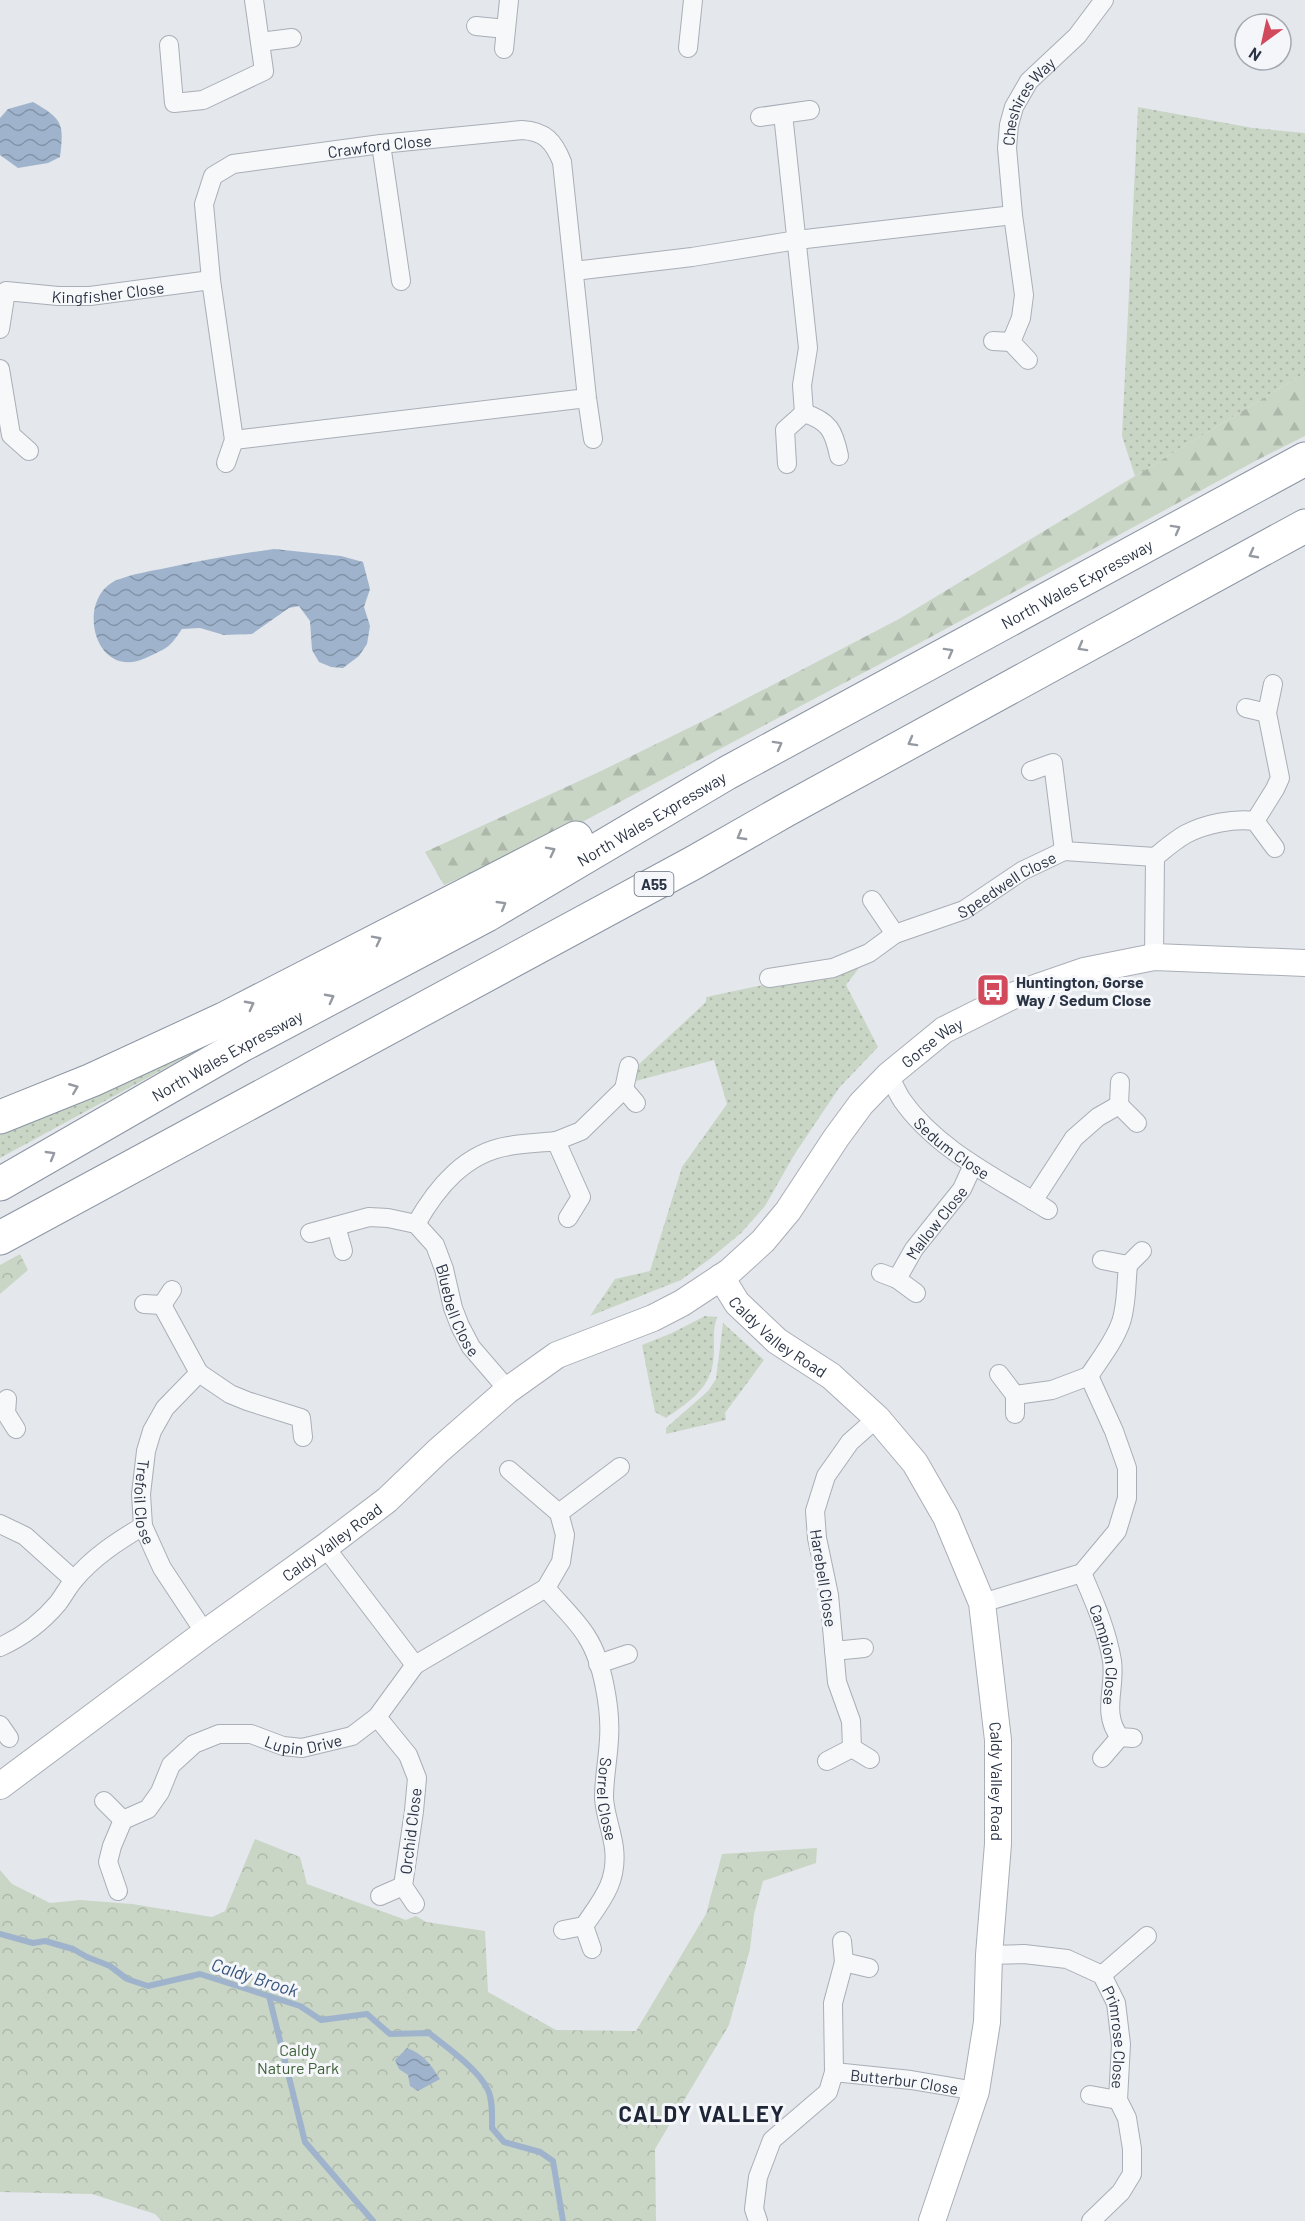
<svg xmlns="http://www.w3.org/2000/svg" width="1305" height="2221" font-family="Barlow,sans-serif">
	<defs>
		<pattern id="grass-dots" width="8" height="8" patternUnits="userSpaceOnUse" patternTransform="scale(1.5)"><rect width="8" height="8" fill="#c9d6c5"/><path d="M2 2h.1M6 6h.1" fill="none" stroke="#adb8ab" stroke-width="1.8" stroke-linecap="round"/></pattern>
		<pattern id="forest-firs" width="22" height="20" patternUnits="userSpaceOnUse" patternTransform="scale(1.5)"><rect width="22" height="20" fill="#c9d6c5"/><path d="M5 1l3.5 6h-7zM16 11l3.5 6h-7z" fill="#adb8ab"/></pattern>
		<pattern id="park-crowns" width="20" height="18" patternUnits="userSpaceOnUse" patternTransform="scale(1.5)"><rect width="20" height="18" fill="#c9d6c5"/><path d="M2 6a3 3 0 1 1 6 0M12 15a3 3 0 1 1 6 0" fill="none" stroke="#adb8ab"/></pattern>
		<pattern id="water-waves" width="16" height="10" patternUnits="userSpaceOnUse" patternTransform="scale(1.5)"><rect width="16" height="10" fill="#9fb4cc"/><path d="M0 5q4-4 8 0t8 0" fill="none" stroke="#8293a7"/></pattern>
	</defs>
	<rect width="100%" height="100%" fill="#e4e7ec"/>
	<!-- grass -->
	<g fill="url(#grass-dots)">
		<polygon points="1138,107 1253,128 1305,133 1305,373 1135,476 1122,436"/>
		<polygon points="862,964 846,985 878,1047 839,1088 794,1155 765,1206 741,1233 711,1258 681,1280 590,1316 615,1279 650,1271 682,1167 727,1104 714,1060 636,1081 637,1066 706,1002 706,997"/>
		<polygon points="195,1052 0,1158 0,1128"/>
		<path d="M705 1316 717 1317C711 1336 716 1345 713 1363 709 1390 686 1404 666 1418L655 1412 642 1345 672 1333Z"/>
		<polygon points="723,1323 764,1360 725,1413 726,1420 666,1434 666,1428 708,1391 716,1379"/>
	</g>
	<!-- forest -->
	<polygon fill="url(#forest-firs)" points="1305,373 1305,436 1259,459 914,646 584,821 444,885 425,852 601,771 709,718 899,619"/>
	<!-- park -->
	<g fill="url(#park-crowns)">
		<polygon points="20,1254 28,1270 0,1294 0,1265"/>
		<polygon points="255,1839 300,1857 307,1884 406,1920 416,1916 426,1922 485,1931 488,1992 556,2030 636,2031 706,1914 722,1854 817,1848 816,1863 763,1881 754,1914 750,1949 729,2025 655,2149 656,2221 162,2221 155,2214 92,2194 0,2192 0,1870 12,1884 50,1903 80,1900 132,1904 212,1917 225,1911"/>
	</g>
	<!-- water -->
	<g fill="url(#water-waves)">
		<path d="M33 102C63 119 64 124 60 157L48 163 18 168 0 155V118L8 109Z"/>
		<path d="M274 549 341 556 363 562 370 589 364 607 370 626 367 644 359 656 343 668 331 667 319 662 312 650 310 621 299 606 289 608 252 634 224 635 200 628 182 629C169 648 169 647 148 657 94 684 74 598 117 580 132 574 151 571 166 568 202 560 238 554 274 549Z"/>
		<path d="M407 2048C424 2054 431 2065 440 2079L418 2091 410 2086 408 2075 399 2069 395 2060Z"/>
	</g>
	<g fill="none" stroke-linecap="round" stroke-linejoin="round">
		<!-- stream -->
		<g stroke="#9fb4cc" stroke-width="6">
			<path d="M0 1934 33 1943 45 1941 73 1949 87 1957 110 1966 127 1979 148 1986 200 1974 300 2006 321 2020 367 2014 390 2034 429 2033C447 2047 479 2070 488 2090 493 2101 492 2116 492 2128L504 2142 540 2152 553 2161 563 2221"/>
			<polyline points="269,1996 305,2142 373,2221"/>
		</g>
		<!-- street casing -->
		<g stroke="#a9aeb7" stroke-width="20">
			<g id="street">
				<polyline points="476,26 506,29"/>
				<polyline points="260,42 292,38"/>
				<polyline points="169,45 174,103 203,100 264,71 254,0"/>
				<polyline points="688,48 693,0"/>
				<polyline points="504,49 509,0"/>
				<polyline points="783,114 808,348 802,385 804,413"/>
				<polyline points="760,117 810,110"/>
				<polyline points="381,144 401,281"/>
				<polyline points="574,271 692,257 797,240 1013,215"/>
				<path id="s1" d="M0 329 6 291 58 296H90L211 280"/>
				<path id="s2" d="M993 341 1011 342 1021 318 1024 295 1013 215 1007 148 1009 125 1014 107 1029 81 1077 36 1104 0"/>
				<polyline points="1011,342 1028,360"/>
				<polyline points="0,369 11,435 29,451"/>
				<path id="s3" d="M587 398 234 440 211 280 204 204 213 176 233 164 381 144 522 130C545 131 554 142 562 162L587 398 593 439"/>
				<polyline points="226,463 234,440"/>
				<path d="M787 464 785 430 804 413C829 421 834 431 839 456"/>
				<polyline points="1246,708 1267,713"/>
				<polyline points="1031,771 1053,763 1064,851"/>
				<polyline points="1255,821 1275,789 1280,778 1267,713 1273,684"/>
				<path id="s4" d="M872 900 895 934 964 910 1022 871 1064 851 1155 857"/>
				<path d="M1154 957 1155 857C1165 849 1175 840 1186 834 1205 824 1234 818 1255 821L1275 848"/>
				<polyline points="769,978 833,968 869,953 895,934"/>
				<path id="s5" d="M889 1075C893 1083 897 1092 902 1100 937 1150 997 1178 1048 1210"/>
				<polyline points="624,1089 629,1066"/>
				<polyline points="1119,1105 1137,1123"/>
				<polyline points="556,1141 581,1131 624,1089 636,1103"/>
				<polyline points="1033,1201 1074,1138 1098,1117 1119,1105 1120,1082"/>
				<path d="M416 1224C437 1187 465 1153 509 1146 524 1143 541 1143 556 1141L581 1197 568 1218"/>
				<polyline points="336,1226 343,1251"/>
				<path id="s6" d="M310 1233 369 1217 388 1218 416 1224 435 1245 444 1269 453 1308 460 1326 471 1347 508 1390"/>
				<polyline points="1128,1265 1142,1251"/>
				<polyline points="881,1273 897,1279 916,1293"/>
				<path id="s7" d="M897 1279 914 1249 962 1189 973 1165"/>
				<path id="s8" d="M144 1304 162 1305 199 1373 165 1408 152 1431 146 1451 141 1494 143 1526 162 1568 205 1633"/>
				<polyline points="162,1305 172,1290"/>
				<polyline points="199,1373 230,1394 247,1401 301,1418 303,1437"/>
				<path d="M1089 1376C1100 1359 1114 1342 1121 1322 1127 1304 1126 1283 1128 1265L1102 1260"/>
				<polyline points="1015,1395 1015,1414"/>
				<polyline points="7,1399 6,1413 16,1429"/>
				<polyline points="509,1470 559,1513 565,1535 561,1562 546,1588"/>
				<polyline points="559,1513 620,1467"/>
				<polyline points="0,1524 25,1536 74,1580"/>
				<path id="s9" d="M1082 1573C1094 1601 1107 1630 1112 1661 1116 1687 1101 1714 1120 1737L1133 1738"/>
				<polyline points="982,1603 1082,1573 1117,1531 1127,1498 1127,1468 1114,1431 1089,1376 1052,1390 1015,1395 999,1374"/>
				<path d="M0 1647C22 1637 43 1621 58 1603 64 1595 68 1587 74 1580 93 1557 118 1541 143 1526"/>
				<polyline points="834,1651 864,1648"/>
				<polyline points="598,1664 628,1654"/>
				<path id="s10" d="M415 1665 546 1588C559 1604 577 1620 587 1637 603 1662 611 1710 609 1739 608 1759 604 1778 604 1798 605 1815 612 1831 614 1848 618 1882 602 1900 584 1926L563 1930"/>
				<polyline points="377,1717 408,1755 417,1778 414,1811 403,1886 415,1904"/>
				<polyline points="0,1725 9,1738"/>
				<polyline points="852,1748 870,1759"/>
				<polyline points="1102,1758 1120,1737"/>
				<polyline points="827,1761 852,1748 851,1721 837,1682 829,1595 817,1538 815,1511 826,1476 850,1442 877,1418"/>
				<path id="s11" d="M104 1801 123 1820 148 1809 160 1792 171 1765 194 1744 219 1734H251L283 1746 302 1748 352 1736 377 1717 415 1665 325 1547"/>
				<polyline points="118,1891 108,1862 112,1846 123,1820"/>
				<polyline points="380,1896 403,1886"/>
				<polyline points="584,1926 592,1949"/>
				<polyline points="842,1941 844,1962"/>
				<path id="s12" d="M989 1955 1024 1954 1067 1959 1102 1975 1116 2003 1121 2044 1118 2100 1127 2118 1132 2149V2174L1121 2192 1091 2221"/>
				<polyline points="1102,1975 1147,1936"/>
				<polyline points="834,2072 833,2003 844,1962 869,1968"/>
				<polyline points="1090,2095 1118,2100"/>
				<path id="s13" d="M758 2221 754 2209 758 2177 772 2140 828 2092 834 2072 911 2080 976 2091"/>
			</g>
		</g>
		<!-- secondary casing -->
		<g stroke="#a9aeb7" stroke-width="28">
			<g id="secondary">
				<path id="s14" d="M721 1277 737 1303 777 1341 831 1376 877 1418 915 1463 946 1517 982 1603 998 1740V1844L989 1955 987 2022 976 2091 932 2221"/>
				<path id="s15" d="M0 1786 205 1633 325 1547 387 1500 438 1451 508 1390 557 1355 653 1318 682 1303 729 1272 763 1241 788 1211 836 1138 861 1104 889 1075 944 1030 1012 996 1084 971 1154 957 1305 963"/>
			</g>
		</g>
		<!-- highway casing -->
		<g stroke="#8b94a3" stroke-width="35">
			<g id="highway">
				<polyline points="0,1117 92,1080 224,1019 576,838"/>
				<path id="s16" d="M0 1184 240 1046 487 915 727 773 1305 459"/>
				<polyline points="0,1238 693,863 786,810 1305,526"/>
			</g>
		</g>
		<!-- street -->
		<use href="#street" stroke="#f7f8fa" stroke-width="18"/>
		<!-- secondary -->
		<use href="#secondary" stroke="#fff" stroke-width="26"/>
		<!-- highway -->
		<use href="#highway" stroke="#fff" stroke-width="33"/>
	</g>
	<!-- one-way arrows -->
	<defs><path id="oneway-chevron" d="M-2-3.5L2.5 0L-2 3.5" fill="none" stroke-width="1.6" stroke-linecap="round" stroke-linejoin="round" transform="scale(1.5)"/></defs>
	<g stroke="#959aa2">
		<use href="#oneway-chevron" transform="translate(1176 529) rotate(-29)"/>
		<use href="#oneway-chevron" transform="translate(1253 554) rotate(152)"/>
		<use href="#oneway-chevron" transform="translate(1082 647) rotate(151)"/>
		<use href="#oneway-chevron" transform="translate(949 652) rotate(-29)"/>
		<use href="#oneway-chevron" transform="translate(912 742) rotate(151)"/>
		<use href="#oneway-chevron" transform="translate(778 745) rotate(-29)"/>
		<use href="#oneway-chevron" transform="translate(741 836) rotate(150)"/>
		<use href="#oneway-chevron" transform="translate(551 851) rotate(-27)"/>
		<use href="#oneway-chevron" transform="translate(502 905) rotate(-31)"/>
		<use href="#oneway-chevron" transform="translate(377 940) rotate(-27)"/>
		<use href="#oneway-chevron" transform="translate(330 998) rotate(-28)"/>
		<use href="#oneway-chevron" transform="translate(250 1005) rotate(-28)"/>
		<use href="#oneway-chevron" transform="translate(74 1088) rotate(-22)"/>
		<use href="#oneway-chevron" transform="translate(51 1155) rotate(-30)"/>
	</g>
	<!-- icons -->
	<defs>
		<g id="bus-square" transform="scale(1.725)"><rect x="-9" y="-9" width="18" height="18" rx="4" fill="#d1495b" stroke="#f4f6f9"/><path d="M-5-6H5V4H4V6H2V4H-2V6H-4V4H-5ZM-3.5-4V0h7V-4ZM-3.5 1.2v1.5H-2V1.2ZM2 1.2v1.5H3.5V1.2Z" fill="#fff"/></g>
	</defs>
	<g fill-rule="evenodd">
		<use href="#bus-square" x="993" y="990"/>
	</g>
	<g text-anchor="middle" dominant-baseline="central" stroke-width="6" stroke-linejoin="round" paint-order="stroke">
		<!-- shield labels -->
		<rect fill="#f4f6f9" stroke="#676e7b" stroke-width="1.5" x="634.5" y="872" width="39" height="24" rx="4.5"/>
		<g font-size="15" font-weight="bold" fill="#2b3445">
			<text x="654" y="884">A55</text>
		</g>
		<!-- street labels -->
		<g font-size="16" fill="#2b3445" stroke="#f4f6f9">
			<text stroke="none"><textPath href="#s2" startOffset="268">Cheshires Way</textPath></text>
			<text stroke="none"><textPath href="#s3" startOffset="794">Crawford Close</textPath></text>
			<text stroke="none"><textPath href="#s1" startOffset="141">Kingfisher Close</textPath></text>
			<text stroke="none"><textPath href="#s16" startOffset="1233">North Wales Expressway</textPath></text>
			<text stroke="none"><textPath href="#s16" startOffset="747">North Wales Expressway</textPath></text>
			<text stroke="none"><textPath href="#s4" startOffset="164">Speedwell Close</textPath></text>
			<text stroke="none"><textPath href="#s15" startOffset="1206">Gorse Way</textPath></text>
			<text stroke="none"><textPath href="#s16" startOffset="261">North Wales Expressway</textPath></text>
			<text stroke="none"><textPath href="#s5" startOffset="98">Sedum Close</textPath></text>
			<text stroke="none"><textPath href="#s7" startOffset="69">Mallow Close</textPath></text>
			<text stroke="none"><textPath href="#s6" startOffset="206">Bluebell Close</textPath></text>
			<text stroke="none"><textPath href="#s14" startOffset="84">Caldy Valley Road</textPath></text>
			<text stroke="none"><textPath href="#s8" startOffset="243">Trefoil Close</textPath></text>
			<text stroke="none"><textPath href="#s15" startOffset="412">Caldy Valley Road</textPath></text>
			<text transform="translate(824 1578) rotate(81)">Harebell Close</text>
			<text stroke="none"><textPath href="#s9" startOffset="86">Campion Close</textPath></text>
			<text stroke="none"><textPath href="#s11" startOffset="249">Lupin Drive</textPath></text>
			<text stroke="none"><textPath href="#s14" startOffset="606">Caldy Valley Road</textPath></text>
			<text stroke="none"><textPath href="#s10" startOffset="382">Sorrel Close</textPath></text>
			<text transform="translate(410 1831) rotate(-83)">Orchid Close</text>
			<text stroke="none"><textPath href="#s12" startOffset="182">Primrose Close</textPath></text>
			<text stroke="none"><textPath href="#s13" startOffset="250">Butterbur Close</textPath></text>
		</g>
		<!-- poi labels -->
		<g font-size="16" font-weight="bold" fill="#2b3445" stroke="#f4f6f9" text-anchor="start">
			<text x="1016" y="981">Huntington, Gorse<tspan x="1016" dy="18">Way / Sedum Close</tspan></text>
		</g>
		<!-- park labels -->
		<g font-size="16" fill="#3f6138" stroke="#f4f6f9">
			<text x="298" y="2049">Caldy<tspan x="298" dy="18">Nature Park</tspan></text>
		</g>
		<!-- water labels -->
		<g font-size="18" font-style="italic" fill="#34527a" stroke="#f4f6f9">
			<text transform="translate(255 1977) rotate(18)">Caldy Brook</text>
		</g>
		<!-- district labels -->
		<g font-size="22" font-weight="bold" letter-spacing="1.5" fill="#1d2536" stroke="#f4f6f9">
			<text x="702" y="2113">CALDY VALLEY</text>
		</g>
	</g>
	<!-- north arrow -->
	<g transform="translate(1263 42) rotate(213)"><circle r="28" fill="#f4f6f9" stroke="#a4a8b1" stroke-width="1.5"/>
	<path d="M0-4.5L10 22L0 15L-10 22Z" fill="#d1495b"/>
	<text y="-9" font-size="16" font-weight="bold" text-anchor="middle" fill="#2b3445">N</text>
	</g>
</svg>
